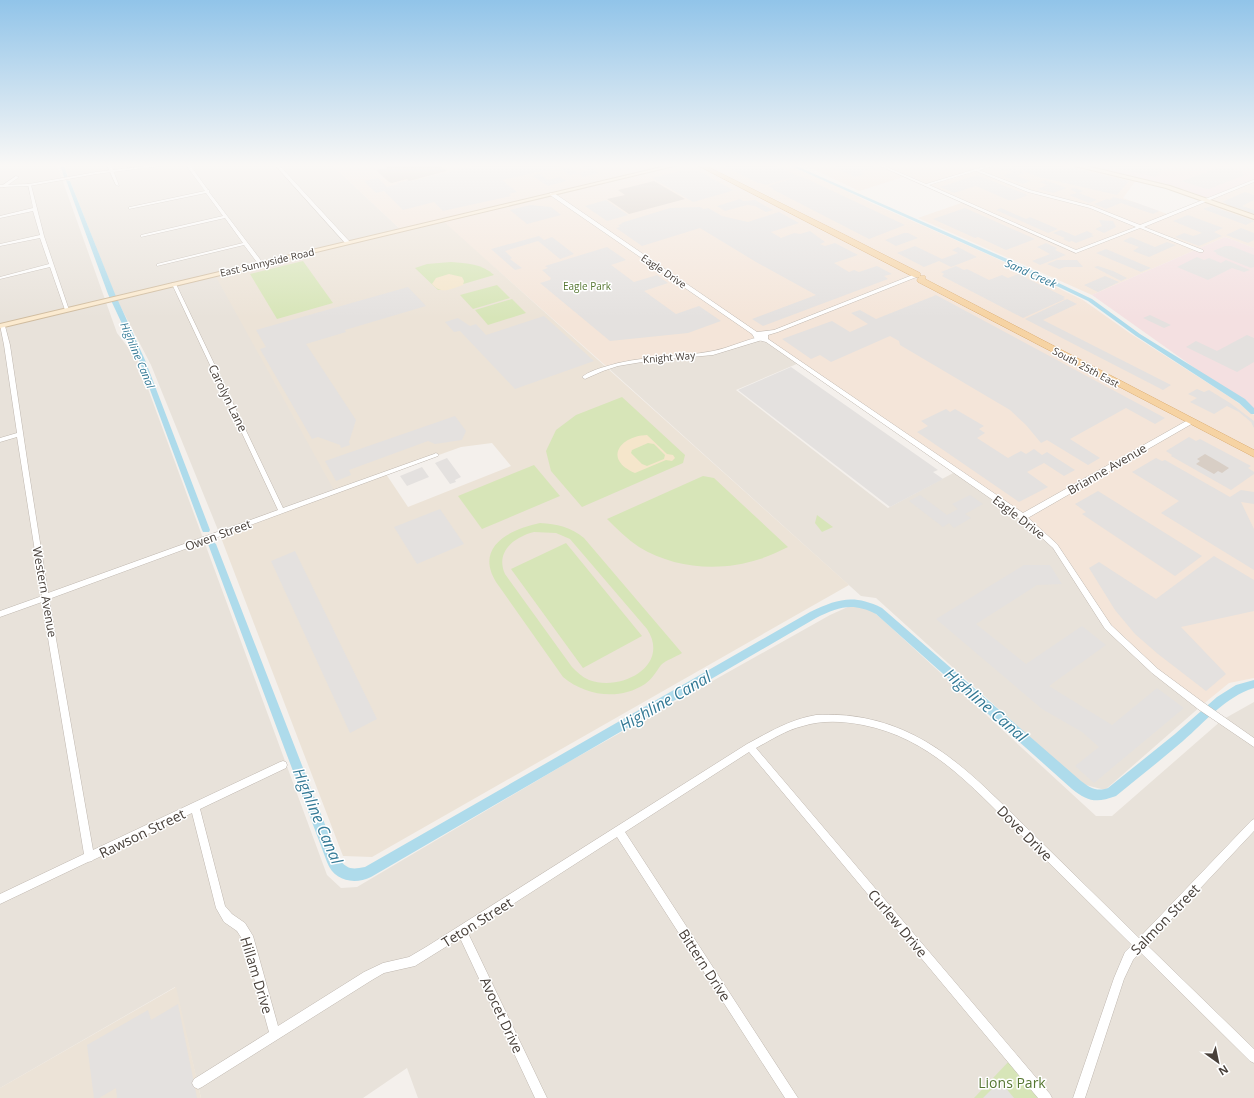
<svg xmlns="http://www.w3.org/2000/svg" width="1254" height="1098" font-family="'Open Sans',sans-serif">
	<rect width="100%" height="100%" fill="#f4f0ec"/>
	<!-- residential -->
	<g fill="#e8e2da">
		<polygon points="0,165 57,165 117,333 137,359 327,875 341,888 357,887 572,760 830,615 850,606 858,607 871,610 883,620 1096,816 1112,816 1222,720 1254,702 1254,1098 418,1098 407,1068 363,1098 201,1098 175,987 0,1088"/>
		<polygon points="64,165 332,165 401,230 335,492 220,535 151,365 116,298"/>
		<polygon points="760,336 799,363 736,390 888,508 957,471 1023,517 1055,546 1201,706 1105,790 1082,784 876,598 861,596 606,366"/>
	</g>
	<!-- commercial -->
	<g fill="#f4e5d9">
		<polygon points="332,165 785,165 818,177 867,201 987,254 1083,300 1131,334 1233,399 1254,415 1254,678 1229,683 1201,706 1108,627 1055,546 1023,517 760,336 749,342 713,352 638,360 606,366 442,221 401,230"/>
		<polygon points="804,165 1077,165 1137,179 1123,198 1170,215 1254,181 1254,248 1225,237 1092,295 918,218 964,202 907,176 859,191"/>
	</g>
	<!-- education -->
	<g fill="#ece3d7" fill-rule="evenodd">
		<path d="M442 220 849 585 372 857 343 856 220 535 335 492 215 275ZM492 443 511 466 408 507 386 474 461 447Z"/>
		<polygon points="176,987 201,1098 0,1098 0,1088"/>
	</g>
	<!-- medical -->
	<g fill="#f4e0e1">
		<polygon points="1077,165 1254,165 1254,181 1206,201 1168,187"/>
		<polygon points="1225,237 1254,248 1254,410 1092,295"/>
	</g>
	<!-- green -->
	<g fill="#d7e5b8" fill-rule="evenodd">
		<polygon points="303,261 333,303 277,319 250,274"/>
		<path d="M451 262C467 263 482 264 494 275L443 290H438L415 268 427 264Z"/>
		<polygon points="497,285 510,298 473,309 460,295"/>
		<polygon points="512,299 526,313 488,325 475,310"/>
		<polygon points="622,397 685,455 683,463 582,507 551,471 546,451 556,430 576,415"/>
		<polygon points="534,465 560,496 482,529 458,496"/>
		<path d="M703 476 714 478 788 547C779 551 770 556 760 559 721 572 675 569 639 547 627 539 617 529 607 519Z"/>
		<polygon points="817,515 833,527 822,532 815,523"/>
		<path d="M540 523C557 524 571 527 584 538L682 653C676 657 666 660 661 665 656 672 652 679 645 684 619 701 586 696 563 677L496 582C474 546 511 529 540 523ZM534 532 556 533 570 539 647 629C671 666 621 692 589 680 582 677 577 672 572 667L505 574C495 552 514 537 534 532Z"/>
		<polygon points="566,543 642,636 583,668 511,569"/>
		<polygon points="1012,1058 1046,1098 974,1098"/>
	</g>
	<!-- sand -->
	<g fill="#f5e6cb" fill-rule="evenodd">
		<path d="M449 274 462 277 464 281 463 285C450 289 442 295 432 284L436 278Z"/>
		<path d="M647 435 667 454 673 455 675 458 672 461 666 460 635 473C603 459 620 436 647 435ZM648 443 654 444 665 455 664 459 647 466 642 464 631 453 632 450Z"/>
	</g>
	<!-- parking -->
	<g fill="#e4e1df">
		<polygon points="477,165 568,165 502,180 517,192 509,194 511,196 443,211 434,202 403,210 384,191 376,193 364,181 378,178 387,187 398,184 397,183 409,180 411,181"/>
		<polygon points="581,165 590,165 596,168 593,170 599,173 583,177 579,174 569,175 561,169 568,167 577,173 588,170"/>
		<polygon points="722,165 775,165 798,176 766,185 760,183 758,183"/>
		<polygon points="844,165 872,165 875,166 872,167 874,168 860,172 865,174 855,177 834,167"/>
		<polygon points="1006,165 1025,173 1017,176 1031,181 1023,184 1003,176 1013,172 1005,169 1002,170 997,168"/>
		<polygon points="1015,165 1059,165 1129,181 1117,195 1039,177 1011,166"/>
		<polygon points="1102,165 1143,165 1163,169 1156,177"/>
		<polygon points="1223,166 1243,172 1242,173 1245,175 1209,189 1203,188 1182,181"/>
		<polygon points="683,170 697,170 733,190 728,192 693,202 652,178"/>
		<polygon points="539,174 548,180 560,177 566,181 548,186 532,176"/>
		<polygon points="977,175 1028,195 1015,200 1008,200 976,186 954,193 940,187"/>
		<polygon points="799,176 807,179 905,225 869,239 772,189 773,188 768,186"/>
		<polygon points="1045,180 1067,188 1053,193 1038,189 1047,185 1039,182"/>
		<polygon points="1075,188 1083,191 1079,193 1097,200 1089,203 1069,195 1077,193 1070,189"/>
		<polygon points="1245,192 1254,195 1254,200 1242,206 1254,210 1254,214 1225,204 1226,203 1222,202"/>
		<polygon points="1113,197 1134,202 1159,211 1153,214 1121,203 1106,209 1094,204 1107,199 1110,200"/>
		<polygon points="740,199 743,201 755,200 773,210 766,212 755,206 747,205 725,211 717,206"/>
		<polygon points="606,200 628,215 607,221 585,206"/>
		<polygon points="530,205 551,207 561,215 527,224 510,210"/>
		<polygon points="1211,206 1254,221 1246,225 1203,209"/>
		<polygon points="700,207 704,209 708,208 722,216 748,222 779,212 799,223 771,232 781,238 794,233 800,234 810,231 825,242 820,244 825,246 835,243 858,255 834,263 849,272 854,270 859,272 877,266 892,274 884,276 888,279 763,326 752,319 816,295 756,262 700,228 642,246 616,228 620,227 618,225 622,224 621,223 670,208"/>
		<polygon points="965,208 1035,239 1006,250 978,237 975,238 933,219"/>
		<polygon points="1001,208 1026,219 1030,217 1058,229 1048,233 996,210"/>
		<polygon points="1188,215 1223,228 1214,232 1222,236 1199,246 1175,237 1184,233 1193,236 1202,233 1173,221"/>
		<polygon points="1099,220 1113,221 1116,227 1104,233 1095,229 1102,226"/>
		<polygon points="1241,228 1254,233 1254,240 1248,243 1226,235"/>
		<polygon points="1061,230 1075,236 1087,231 1093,234 1091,235 1094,236 1076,243 1072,241 1069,242 1063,239 1065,238 1053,233"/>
		<polygon points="904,233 908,233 918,238 896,246 885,240"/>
		<polygon points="539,236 544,240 552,237 574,254 560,259 538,241 505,251 512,258 510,259 522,268 515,270 491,249"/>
		<polygon points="1131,237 1155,247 1167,242 1176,245 1149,257 1133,251 1139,247 1123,241"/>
		<polygon points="1046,243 1057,248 1055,250 1066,255 1040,265 1032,261 1050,254 1037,247"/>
		<polygon points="915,246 942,259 958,253 952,250 958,247 977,257 951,267 939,261 924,267 897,253"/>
		<polygon points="1225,246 1231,246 1254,255 1254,267 1251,268 1216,254 1217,253 1213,251"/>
		<polygon points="607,247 626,260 611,265 634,282 657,275 668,283 644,291 676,314 699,306 721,321 688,333 610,341 540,283 550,280 551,278 542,270 548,268 545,266"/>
		<polygon points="1106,249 1151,268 1141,272 1096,253"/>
		<polygon points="1197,257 1204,260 1209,258 1221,263 1226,260 1250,270 1244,272 1232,268 1208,280 1177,267"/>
		<polygon points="1057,260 1077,260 1083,267 1065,267 1059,269 1047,264"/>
		<polygon points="956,266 964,270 967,269 989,280 1002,275 1008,278 1018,274 1065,297 1063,298 1065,299 1023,318 942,276 944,274 941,272"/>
		<polygon points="1098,266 1113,271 1127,278 1121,281 1094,267"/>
		<polygon points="1105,276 1119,282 1098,292 1084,285"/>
		<polygon points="408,287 426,306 345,330 346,332 306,344 356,420 349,442 350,445 341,448 340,445 318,437 312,439 260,349 266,347 256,330"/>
		<polygon points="936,295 1165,418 1155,424 1126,408 1070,439 1100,458 1088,465 1047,440 1041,443 1026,425 1010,410 900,345 899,341 890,336 831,362 820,355 811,359 782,339 832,321 850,332 868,324 851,313 860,310 876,319"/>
		<polygon points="1067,299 1077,304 1043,320 1171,385 1163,390 1025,319"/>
		<polygon points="1150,315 1171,325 1164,328 1143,318"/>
		<polygon points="544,316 594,361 515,389 460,331 454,332 445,322 458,318 470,326 476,324 486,335"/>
		<polygon points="1247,335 1254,338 1254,362 1237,372 1186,347 1196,341 1217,351"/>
		<polygon points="791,367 938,470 933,472 943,479 890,507 738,390"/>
		<polygon points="1197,389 1204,392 1209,390 1230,403 1254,421 1254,428 1251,422 1239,412 1227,406 1214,414 1190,402 1197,398 1188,394"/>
		<polygon points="946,409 950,412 955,409 984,426 979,429 985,433 977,438 1008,458 1021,451 1026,454 1034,449 1042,455 1047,452 1075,470 1064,476 1044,463 1027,472 1048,487 1019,502 917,432 928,426 921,421"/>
		<polygon points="455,416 466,431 462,440 435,444 428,441 349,470 351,475 336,481 325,461"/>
		<polygon points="1189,437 1196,441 1200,439 1251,466 1248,468 1254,472 1254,474 1231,490 1171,456 1172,455 1166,451"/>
		<polygon points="447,458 461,477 455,480 456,482 450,484 435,463"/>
		<polygon points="1156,458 1162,461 1165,460 1230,497 1241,490 1254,492 1254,504 1241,502 1254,529 1254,570 1161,513 1179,501 1132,472"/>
		<polygon points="422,467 429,477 407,486 400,476"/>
		<polygon points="1098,491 1202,556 1175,576 1082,514 1086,512 1075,504"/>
		<polygon points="920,495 947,515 958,509 952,504 970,495 983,504 965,514 971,518 954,528 949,523 943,527 909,501"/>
		<polygon points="440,509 464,544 417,564 394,527"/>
		<polygon points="295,551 377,719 350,733 271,561"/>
		<polygon points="1214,556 1254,580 1254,611 1181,627 1226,674 1206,691 1158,654 1135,634 1115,610 1089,568 1099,562 1156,599"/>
		<polygon points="1024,565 1050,565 1062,584 1037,585 976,624 1026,664 1082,626 1106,645 1049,686 1112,725 1157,688 1184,708 1094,783 1075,766 1099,747 1082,732 1042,709 936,619"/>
		<polygon points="178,1004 197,1098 117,1098 116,1088 99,1098 94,1098 87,1045 148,1010 151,1020"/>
		<polygon points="1000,1081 1014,1098 983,1098"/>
	</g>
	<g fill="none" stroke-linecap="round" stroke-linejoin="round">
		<!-- canal -->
		<g fill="#aedbeb" fill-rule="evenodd">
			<polygon points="60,165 64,165 68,178 64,177"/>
			<polygon points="789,165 794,165 1023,266 1092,299 1140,334 1245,399 1254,408 1254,414 1251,414 1239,403 1136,336 1088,301 1019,268"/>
			<polygon points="66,180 70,181 115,294 145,360 210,530 209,532 203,532 202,530 139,360 108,294"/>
			<path d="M212 541 216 544 338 858C347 869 351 870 365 867L810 612C838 599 853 594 882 608L1081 781C1090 788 1097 792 1108 788L1175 734 1217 697 1236 685 1254 680V688C1225 697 1205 722 1183 741 1161 760 1138 778 1116 796 1097 803 1088 802 1072 789L876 614C852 602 839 607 816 618L371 877C354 885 334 881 327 862L208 544Z"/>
		</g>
	</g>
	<!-- building -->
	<g fill="#d8cec5">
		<polygon points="383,165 439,165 447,171 409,181 407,179 392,183 389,182 376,170 387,168"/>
		<polygon points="654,181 685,199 629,214 607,199 625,195 618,190"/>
		<polygon points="1205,454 1219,462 1229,468 1222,473 1218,471 1214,474 1196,464 1200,461 1197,459"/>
	</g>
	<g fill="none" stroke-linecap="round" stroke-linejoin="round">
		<!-- minor casing -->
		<g stroke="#bfb7af" stroke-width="1">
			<g id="minor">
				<polygon points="107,165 111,165 119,186 116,185"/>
				<polygon points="186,165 190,165 208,190 209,190 209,192 263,263 263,265 259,265 244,245 157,266 157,264 243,243 225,218 141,237 141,235 223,216 206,193 129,209 129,207 130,207 205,191"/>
				<polygon points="275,165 279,165 350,242 350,244 346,244"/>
				<path d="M878 165H882L926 184 989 165H994L993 166 979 170 1030 190 1092 206 1140 225 1253 180H1254V182L1144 227 1203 250V252H1199L1140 228 1076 253ZM976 171 1028 192 1090 208 1136 227 1076 250 929 185Z"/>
				<polygon points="16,176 19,177 5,187 3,187 3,185"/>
				<polygon points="28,184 31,185 44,236 69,310 69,311 65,310 50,267 0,279 0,277 49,264 40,238 0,246 0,244 40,235 33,211 0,218 0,216 33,208"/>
				<path d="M172 283 176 284 283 508 434 454 436 453 439 455 438 456 49 599 93 850 280 762 283 761 286 762 287 765 286 768 200 809 225 906 232 914 245 923 253 936 278 1026 364 972 383 963 409 957 426 947 747 744C769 732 791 719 816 715 832 714 849 715 864 718 937 732 982 785 1033 834 1068 869 1104 903 1139 938L1251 821 1254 819V831L1147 945 1254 1049V1063L1250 1061 1140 952 1133 960 1124 979 1085 1098H1073L1114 978 1125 952 1132 945C1094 907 1056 870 1018 832 971 786 930 738 863 725 843 721 822 720 803 726 786 730 771 740 756 748L1050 1094 1052 1098H1038L749 752 625 832 798 1098H785L617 837 468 933 547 1098H535L460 938 415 966 384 973 372 980 202 1087 198 1089 194 1087 192 1083 194 1079 269 1032 244 942 237 931 224 922 216 908 192 813 93 860 92 861 88 862 0 904V894L84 854 42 602 0 617V611L42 596 17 437 0 442V438L17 433 4 345 0 325 5 326 10 345 29 473 48 593 278 510 172 284Z"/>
				<path d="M760 337 762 338V340L713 355 648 361 618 366 603 371 587 378 585 379 582 377C588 372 597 369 604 367 640 355 677 358 713 351 729 348 744 340 760 337Z"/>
				<polygon points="1021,515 1025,515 1057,544 1111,625 1158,669 1204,703 1254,738 1254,747 1198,709 1152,673 1105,629 1053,548 1021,519 1020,517"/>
			</g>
		</g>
		<!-- tertiary casing -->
		<g stroke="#bfb7af" stroke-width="1">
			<g id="tertiary">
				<polygon points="156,165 168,165 96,174 29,186 0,187 0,185 29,184 96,172"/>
				<polygon points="550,193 554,193 757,332 774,330 915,274 919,274 919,276 778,332 768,335 768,339 1023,513 1188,420 1194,420 1195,422 1026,519 1020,519 766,342 755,339 752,334 550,195"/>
			</g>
		</g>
		<!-- secondary casing -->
		<g stroke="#d0bc9f" stroke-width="2">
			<g id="secondary">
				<polygon points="670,165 678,165 0,328 0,324"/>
				<polygon points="1075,165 1082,165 1170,186 1254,215 1254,219 1166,188 1075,166"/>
			</g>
		</g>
		<!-- primary casing -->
		<g stroke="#dbad73" stroke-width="1">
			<polygon id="primary" points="697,165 704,165 843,234 920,273 920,276 925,276 925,279 1254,450 1254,457 918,282 917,280 919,277 914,277"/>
		</g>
		<!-- minor -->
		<use href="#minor" fill="#fff" fill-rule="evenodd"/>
		<!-- tertiary -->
		<use href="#tertiary" fill="#fff" fill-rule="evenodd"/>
		<!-- secondary -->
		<use href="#secondary" fill="#fbeacf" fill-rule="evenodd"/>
		<!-- primary -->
		<use href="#primary" fill="#f6d3a3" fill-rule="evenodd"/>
	</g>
	<!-- sky -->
	<linearGradient id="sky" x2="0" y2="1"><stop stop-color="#91c4e9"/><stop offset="0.52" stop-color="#faf8f6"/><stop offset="1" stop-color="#faf8f6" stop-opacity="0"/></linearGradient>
	<rect width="1254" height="318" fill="url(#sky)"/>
	<g text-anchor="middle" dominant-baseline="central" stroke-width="3" stroke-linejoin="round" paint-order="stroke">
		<!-- far-street labels -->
		<g font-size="10" fill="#48403a" stroke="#fff">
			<text transform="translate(267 262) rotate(-13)">East Sunnyside Road</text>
			<text transform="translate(664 271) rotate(34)">Eagle Drive</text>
			<text transform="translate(669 357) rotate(-5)">Knight Way</text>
			<text transform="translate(1086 367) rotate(28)">South 25th East</text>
		</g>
		<!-- far-park labels -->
		<g font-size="10" fill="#557631" stroke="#fff">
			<text x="587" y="286">Eagle Park</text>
		</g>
		<!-- far-water labels -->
		<g font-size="11" font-style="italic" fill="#347a96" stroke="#fff">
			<text transform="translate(1031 273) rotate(24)">Sand Creek</text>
			<text transform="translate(138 355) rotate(67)">Highline Canal</text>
		</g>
		<!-- street labels -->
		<g font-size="12" fill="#48403a" stroke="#fff">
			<text transform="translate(228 398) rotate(64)">Carolyn Lane</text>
			<text transform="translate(1107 469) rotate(-30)">Brianne Avenue</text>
			<text transform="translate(1019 517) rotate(38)">Eagle Drive</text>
			<text transform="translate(218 535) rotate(-20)">Owen Street</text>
			<text transform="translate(45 592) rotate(80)">Western Avenue</text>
		</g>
		<!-- near-street labels -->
		<g font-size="14" fill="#48403a" stroke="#fff">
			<text transform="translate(142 833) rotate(-26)">Rawson Street</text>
			<text transform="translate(1025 833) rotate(45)">Dove Drive</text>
			<text transform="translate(1165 919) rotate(-46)">Salmon Street</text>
			<text transform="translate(477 922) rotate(-32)">Teton Street</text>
			<text transform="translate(898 923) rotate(50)">Curlew Drive</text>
			<text transform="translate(705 965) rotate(57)">Bittern Drive</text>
			<text transform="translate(257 975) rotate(73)">Hillam Drive</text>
			<text transform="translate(502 1015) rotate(65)">Avocet Drive</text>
		</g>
		<!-- near-park labels -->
		<g font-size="14" fill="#557631" stroke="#fff">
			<text x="1012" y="1082">Lions Park</text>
		</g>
		<!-- near-water labels -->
		<g font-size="16" font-style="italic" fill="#347a96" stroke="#fff">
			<text transform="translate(665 701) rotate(-30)">Highline Canal</text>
			<text transform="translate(986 705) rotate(41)">Highline Canal</text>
			<text transform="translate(318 816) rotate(67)">Highline Canal</text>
		</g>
	</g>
	<!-- north arrow -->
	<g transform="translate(1218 1062) rotate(147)" stroke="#ffffff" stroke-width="3" paint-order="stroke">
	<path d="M0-3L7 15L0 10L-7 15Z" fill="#48403a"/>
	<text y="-6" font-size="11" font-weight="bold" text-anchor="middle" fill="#48403a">N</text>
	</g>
</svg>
